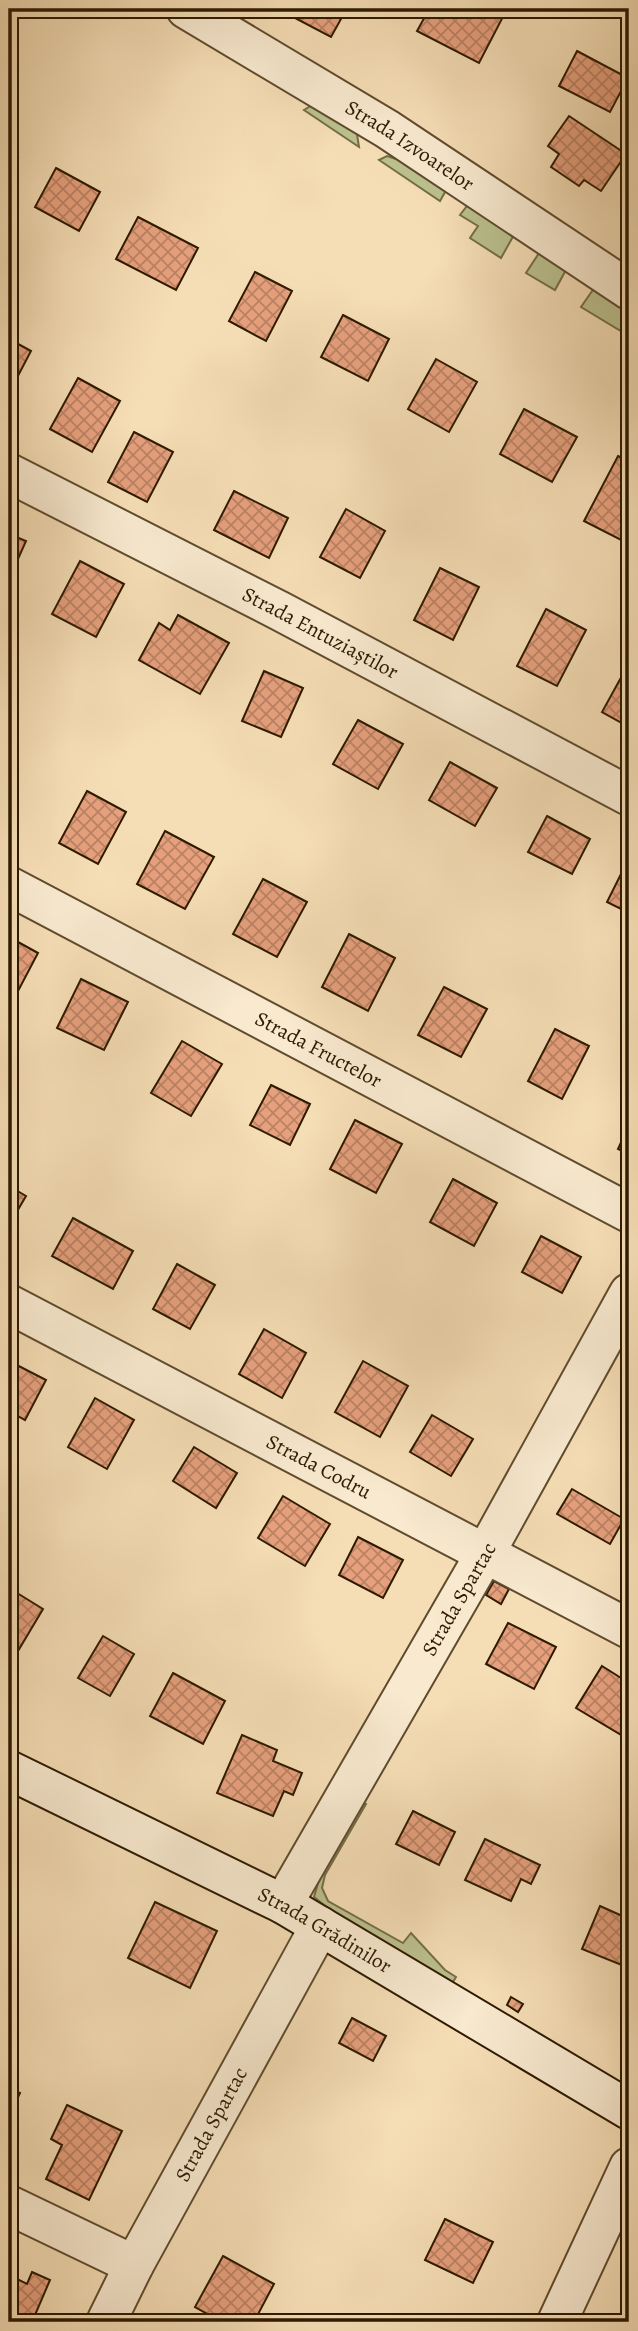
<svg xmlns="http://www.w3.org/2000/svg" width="638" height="2331" font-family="Alegreya,serif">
	<defs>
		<pattern id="building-cross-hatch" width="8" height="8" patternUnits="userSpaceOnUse" patternTransform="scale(1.75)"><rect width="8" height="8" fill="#e6a07d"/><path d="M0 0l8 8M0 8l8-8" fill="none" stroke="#bb8264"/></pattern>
	</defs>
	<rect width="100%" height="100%" fill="#f5ddb5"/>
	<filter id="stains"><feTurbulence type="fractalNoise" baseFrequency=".00286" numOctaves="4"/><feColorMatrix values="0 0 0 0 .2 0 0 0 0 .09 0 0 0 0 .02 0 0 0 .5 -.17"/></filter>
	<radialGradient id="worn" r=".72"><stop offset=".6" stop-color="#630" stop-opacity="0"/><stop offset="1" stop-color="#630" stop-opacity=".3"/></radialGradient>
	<!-- garden -->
	<g fill="#bbc18e" stroke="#746e47" stroke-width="2">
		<polygon points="317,102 356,128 359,147 304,110"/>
		<polygon points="387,156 417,166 449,185 440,201 379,160"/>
		<polygon points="470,202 515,233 501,258 470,238 478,226 460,215"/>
		<polygon points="541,250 567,268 555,290 526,273"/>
		<polygon points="597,284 629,305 629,336 581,307"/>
		<polygon points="358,1801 366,1804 325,1875 322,1888 328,1901 403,1943 411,1933 445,1970 456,1977 453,1982 329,1909 314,1897 319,1880"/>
	</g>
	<!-- building -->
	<g fill="url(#building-cross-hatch)" stroke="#2d1a00" stroke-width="2">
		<polygon points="278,9 332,9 330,13 341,19 331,37"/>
		<polygon points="448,9 502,9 506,11 479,63 417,31 428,11 443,18"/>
		<polygon points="577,51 628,78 610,112 559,86"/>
		<polygon points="569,116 626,154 601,191 584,180 579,186 551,167 559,154 548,146"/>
		<polygon points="9,153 18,158 9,173"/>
		<polygon points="56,168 100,192 79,231 35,207"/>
		<polygon points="138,217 198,248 176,290 116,259"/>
		<polygon points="255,272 292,291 266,341 229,321"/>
		<polygon points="343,315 389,339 368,381 321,357"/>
		<polygon points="9,339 31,351 9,393"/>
		<polygon points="436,359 477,382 449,432 408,409"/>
		<polygon points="78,378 120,401 92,452 50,429"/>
		<polygon points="524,409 577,437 552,482 500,454"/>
		<polygon points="134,432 173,452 147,502 108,482"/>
		<polygon points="618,456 629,462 629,535 625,542 584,521"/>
		<polygon points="234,491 288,518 269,558 214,530"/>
		<polygon points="346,509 385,531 360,578 320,557"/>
		<polygon points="9,534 26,541 9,579"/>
		<polygon points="80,561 124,584 96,637 52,614"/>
		<polygon points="440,568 479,587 453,640 414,620"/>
		<polygon points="546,609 586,630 557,686 517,666"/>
		<polygon points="178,615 229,643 200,694 139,660 159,623 170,630"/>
		<polygon points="629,663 629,727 602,712"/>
		<polygon points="264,671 303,688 281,737 242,721"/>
		<polygon points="358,720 403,744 378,789 333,764"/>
		<polygon points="450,762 497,788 475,826 429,800"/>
		<polygon points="87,791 126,812 98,864 59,843"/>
		<polygon points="547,816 590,839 572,874 528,852"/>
		<polygon points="165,831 214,857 185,909 137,884"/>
		<polygon points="629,858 629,913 607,902"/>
		<polygon points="263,879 307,902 277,957 233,934"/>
		<polygon points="349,934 395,958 368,1011 322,987"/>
		<polygon points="9,937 38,953 17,993 9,989"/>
		<polygon points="81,979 128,1002 104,1050 57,1028"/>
		<polygon points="444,987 487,1009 461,1057 418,1035"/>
		<polygon points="555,1029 589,1046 562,1099 528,1081"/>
		<polygon points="182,1041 222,1064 191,1116 151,1093"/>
		<polygon points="271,1085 310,1104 290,1145 250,1125"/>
		<polygon points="629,1110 629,1154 618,1149 628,1127 623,1125"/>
		<polygon points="355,1120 402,1144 376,1193 330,1169"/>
		<polygon points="453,1179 497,1203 474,1246 430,1222"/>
		<polygon points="9,1186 26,1196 9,1225"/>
		<polygon points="73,1218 133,1251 113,1289 52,1256"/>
		<polygon points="541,1236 581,1257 562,1293 522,1272"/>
		<polygon points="177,1264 215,1285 190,1329 153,1309"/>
		<polygon points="264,1329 306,1353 282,1398 239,1374"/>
		<polygon points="9,1361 46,1380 25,1420 9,1411"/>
		<polygon points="363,1361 408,1386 380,1437 335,1412"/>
		<polygon points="95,1398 134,1420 107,1469 68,1447"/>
		<polygon points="432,1415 473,1439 451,1476 410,1452"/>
		<polygon points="194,1447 237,1473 216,1508 173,1481"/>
		<polygon points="572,1489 624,1519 610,1544 557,1514"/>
		<polygon points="283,1496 330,1524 305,1566 258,1538"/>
		<polygon points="358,1537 403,1560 383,1598 339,1575"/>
		<polygon points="494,1581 509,1589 501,1604 486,1595"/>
		<polygon points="9,1588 43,1609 15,1656 9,1652"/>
		<polygon points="508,1623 556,1647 534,1689 486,1664"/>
		<polygon points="103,1636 134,1654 110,1696 78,1678"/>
		<polygon points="602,1666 629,1683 629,1725 623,1736 576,1708"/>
		<polygon points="173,1673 225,1701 203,1744 150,1716"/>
		<polygon points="242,1735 277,1750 273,1761 302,1773 293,1795 284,1791 273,1816 217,1793"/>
		<polygon points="413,1811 455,1832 439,1865 396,1844"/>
		<polygon points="485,1839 540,1865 531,1884 521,1879 511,1901 465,1880"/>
		<polygon points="155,1902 217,1931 190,1988 128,1958"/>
		<polygon points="600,1906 629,1919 629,1954 624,1966 582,1949"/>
		<polygon points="511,1997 523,2004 518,2012 507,2005"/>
		<polygon points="352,2018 386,2036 373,2061 339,2043"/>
		<polygon points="9,2088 20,2093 9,2116"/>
		<polygon points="67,2105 122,2131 89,2200 46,2179 62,2145 51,2139"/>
		<polygon points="445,2219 493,2242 473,2283 425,2260"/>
		<polygon points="223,2256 274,2284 257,2316 269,2322 222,2322 195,2307"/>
		<polygon points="32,2272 50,2280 32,2322 9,2322 9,2275 27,2284"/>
	</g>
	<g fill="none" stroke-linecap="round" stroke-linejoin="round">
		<!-- street casing -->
		<g stroke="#5f4b2d" stroke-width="42">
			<g id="street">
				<path id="s1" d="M186 9 387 129 629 290"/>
				<path id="s2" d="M9 473 280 611 629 796"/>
				<path id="s3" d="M9 886 629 1213"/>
				<path id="s4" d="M9 1304 629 1629"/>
				<path id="s5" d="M283 1904 486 1552 629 1293"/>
				<polyline points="9,2205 134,2265"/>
				<path id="s6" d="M106 2322 134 2265 320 1926"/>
				<polyline points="557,2322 629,2167"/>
			</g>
		</g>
		<!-- secondary casing -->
		<g stroke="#2d1a00" stroke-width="42">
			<g id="secondary">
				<path id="s7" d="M9 1770 283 1904 629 2110"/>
			</g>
		</g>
		<!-- street -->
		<use href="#street" stroke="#f8e9cf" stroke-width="38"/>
		<!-- secondary -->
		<use href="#secondary" stroke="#f8e9cf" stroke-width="38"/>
	</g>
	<g text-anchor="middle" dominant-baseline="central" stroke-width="5" stroke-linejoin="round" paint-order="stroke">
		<!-- street labels -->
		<g font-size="21" fill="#2d1a00" stroke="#f8e9cf">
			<text stroke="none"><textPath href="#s1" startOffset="262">Strada Izvoarelor</textPath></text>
			<text stroke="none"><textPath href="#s2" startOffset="350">Strada Entuziaștilor</textPath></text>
			<text stroke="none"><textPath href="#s3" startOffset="350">Strada Fructelor</textPath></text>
			<text stroke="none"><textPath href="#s4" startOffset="350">Strada Codru</textPath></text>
			<text stroke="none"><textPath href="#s5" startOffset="352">Strada Spartac</textPath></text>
			<text stroke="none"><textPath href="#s7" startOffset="354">Strada Grădinilor</textPath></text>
			<text stroke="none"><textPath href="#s6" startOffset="224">Strada Spartac</textPath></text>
		</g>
	</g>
	<!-- margin -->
	<rect width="638" height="2331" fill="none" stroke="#f5ddb5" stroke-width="35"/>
	<rect x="10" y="10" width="617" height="2310" fill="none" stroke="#2d1a00" stroke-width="3.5"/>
	<rect x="18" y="18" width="603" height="2296" fill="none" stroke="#2d1a00" stroke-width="2"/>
	<rect width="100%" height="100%" filter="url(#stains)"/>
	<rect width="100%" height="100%" fill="url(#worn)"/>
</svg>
